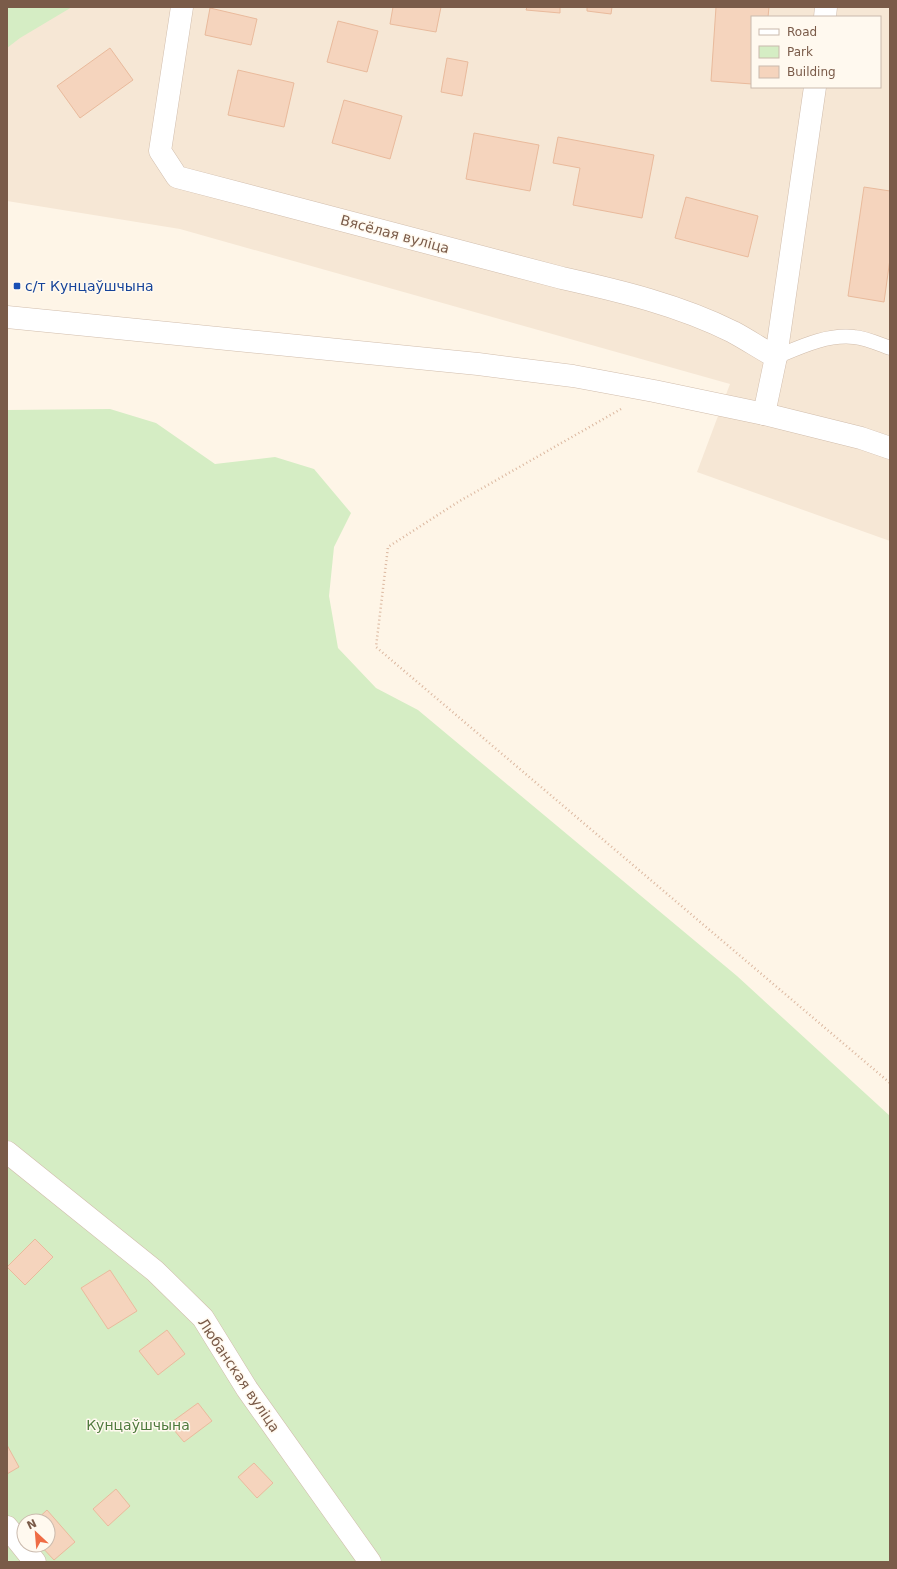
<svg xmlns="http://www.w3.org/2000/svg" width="897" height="1569" font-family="'DejaVu Sans',sans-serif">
	<rect width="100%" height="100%" fill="#fef5e7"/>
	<!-- residential -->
	<path fill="#f6e7d5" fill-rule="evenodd" d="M7 7H890V541L697 472 730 384 180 229 7 201ZM752 17H880V87H752Z"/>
	<!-- green -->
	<g fill="#d5edc4" fill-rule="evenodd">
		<polygon points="7,7 72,7 20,38 7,48"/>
		<path d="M110 409 156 423 215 464 275 457 314 469 351 513 334 547 329 596 338 648 376 688 418 710 737 976 890 1116V1562H7V410ZM24 1521H48V1545H24Z"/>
	</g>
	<!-- building -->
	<g fill="#f5d4bd" stroke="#e9ba9c">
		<polygon points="393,7 441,7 436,32 390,24"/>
		<polygon points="527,7 560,7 560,13 526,10"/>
		<polygon points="587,7 612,7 611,14 587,11"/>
		<polygon points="716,7 769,7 768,17 752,17 752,84 711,81"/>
		<polygon points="210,8 257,19 251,45 205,35"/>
		<polygon points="338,21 378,31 367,72 327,62"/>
		<polygon points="110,48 133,80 80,118 57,86"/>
		<polygon points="447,58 468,62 462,96 441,92"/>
		<polygon points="238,70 294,83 284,127 228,115"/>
		<polygon points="344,100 402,116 390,159 332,143"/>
		<polygon points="474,133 539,145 530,191 466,179"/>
		<polygon points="558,137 654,155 642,218 573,205 580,168 553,163"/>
		<polygon points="864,187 890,191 890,259 884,302 848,296"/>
		<polygon points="686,197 758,216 748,257 675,238"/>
		<polygon points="35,1239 53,1257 25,1285 7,1267"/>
		<polygon points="110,1270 137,1311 108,1329 81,1288"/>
		<polygon points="167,1330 185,1354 158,1375 139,1351"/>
		<polygon points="198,1403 212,1421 184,1442 169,1424"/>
		<polygon points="7,1445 19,1467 7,1474"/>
		<polygon points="254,1463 273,1483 257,1498 238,1477"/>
		<polygon points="116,1489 130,1506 108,1526 93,1509"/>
		<polygon points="47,1510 75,1542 54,1560 40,1545 48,1545 48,1521 35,1521"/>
	</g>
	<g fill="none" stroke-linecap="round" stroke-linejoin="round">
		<!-- service casing -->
		<g stroke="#d1bdac" stroke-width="15">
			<path id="service" d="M776 357C800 347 827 334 854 337 866 338 879 344 890 348"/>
		</g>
		<!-- minor casing -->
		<g stroke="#d1bdac" stroke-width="23">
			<g id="minor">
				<path d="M182 7 160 151 177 177 562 278C620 291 679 305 733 332 748 340 761 349 776 357"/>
				<polyline points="825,17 826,7"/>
				<polyline points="764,414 776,357 815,87"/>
				<polyline points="7,1152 155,1271 203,1318 247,1389 370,1562"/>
				<polyline points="7,1527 35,1562"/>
			</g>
		</g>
		<!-- tertiary casing -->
		<g stroke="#d1bdac" stroke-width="23">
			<polyline id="tertiary" points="7,317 478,364 573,376 654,391 764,414 861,438 890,448"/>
		</g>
		<!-- path -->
		<polyline stroke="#dbb79f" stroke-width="2.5" stroke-dasharray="1 3" stroke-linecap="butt" points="621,409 458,502 388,547 376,647 890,1083"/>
		<!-- service -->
		<use href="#service" stroke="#fff" stroke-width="14"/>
		<!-- minor -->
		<use href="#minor" stroke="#fff" stroke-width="22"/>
		<!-- tertiary -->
		<use href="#tertiary" stroke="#fff" stroke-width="22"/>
	</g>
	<!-- markers -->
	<rect fill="#1a4fb4" stroke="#fff9ef" stroke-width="1.5" x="13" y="282" width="8" height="8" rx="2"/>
	<g text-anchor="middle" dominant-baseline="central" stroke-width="3" stroke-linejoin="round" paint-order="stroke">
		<!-- street labels -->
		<g font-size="14" fill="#7a5b49" stroke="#fff9ef">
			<text transform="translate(395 234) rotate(15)">Вясёлая вуліца</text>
			<text transform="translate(239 1375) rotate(56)">Любанская вуліца</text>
		</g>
		<!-- transit labels -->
		<g font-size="14" fill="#164399" stroke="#fff9ef" text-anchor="start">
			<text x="25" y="286">с/т Кунцаўшчына</text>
		</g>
		<!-- park labels -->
		<g font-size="14" fill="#4f7a3d" stroke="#fff9ef">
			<text x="138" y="1425">Кунцаўшчына</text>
		</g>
	</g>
	<!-- border -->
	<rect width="897" height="1569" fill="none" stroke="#7a5b49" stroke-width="16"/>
	<!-- legend -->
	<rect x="751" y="16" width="130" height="72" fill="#fff9ef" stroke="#cabaad"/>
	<rect x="759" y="29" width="20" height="6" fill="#ffffff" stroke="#cabaad"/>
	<text x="787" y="36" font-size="12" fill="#7a5b49">Road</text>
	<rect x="759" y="46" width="20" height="12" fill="#d5edc4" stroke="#cabaad"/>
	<text x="787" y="56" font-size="12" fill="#7a5b49">Park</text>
	<rect x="759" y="66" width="20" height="12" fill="#f5d4bd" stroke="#cabaad"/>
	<text x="787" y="76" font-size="12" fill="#7a5b49">Building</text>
	<!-- north arrow -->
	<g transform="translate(36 1533) rotate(334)"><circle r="19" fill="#fff9ef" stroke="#cabaad"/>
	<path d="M0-3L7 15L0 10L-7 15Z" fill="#ef6c45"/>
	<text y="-6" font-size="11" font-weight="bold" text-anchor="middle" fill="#7a5b49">N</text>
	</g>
</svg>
